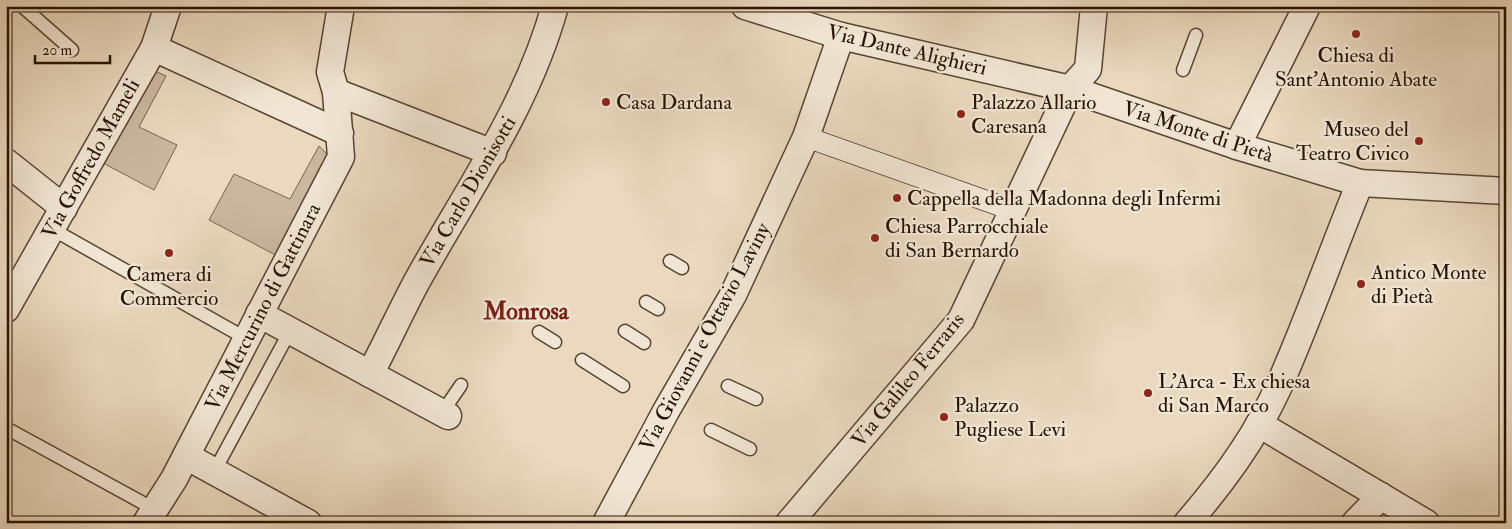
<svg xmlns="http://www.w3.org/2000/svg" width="1512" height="529" font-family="'IM FELL Double Pica',serif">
	<rect width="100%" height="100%" fill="#ead9bf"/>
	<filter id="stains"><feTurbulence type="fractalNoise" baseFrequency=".004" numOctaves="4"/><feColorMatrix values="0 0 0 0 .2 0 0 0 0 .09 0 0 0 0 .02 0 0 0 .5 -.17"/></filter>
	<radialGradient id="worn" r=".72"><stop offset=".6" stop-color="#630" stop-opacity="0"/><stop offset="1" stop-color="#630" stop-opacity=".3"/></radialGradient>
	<!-- green -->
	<g fill="#c9b79f" stroke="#786550">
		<polygon points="155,71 166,76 139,127 177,145 154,190 103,163"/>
		<polygon points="319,146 328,155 285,260 209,220 234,174 290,199"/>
	</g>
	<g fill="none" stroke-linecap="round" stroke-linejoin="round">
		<!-- service casing -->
		<g stroke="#584430" stroke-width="15">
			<g id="service">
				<polyline points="22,6 72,50"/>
				<polyline points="1183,70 1196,35"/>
				<polyline points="52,229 247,339"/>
				<polyline points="670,261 682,268"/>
				<polyline points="646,302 658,309"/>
				<polyline points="625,331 644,343"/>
				<polyline points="539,332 555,342"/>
				<polyline points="582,360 623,386"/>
				<polyline points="728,386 756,399"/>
				<polyline points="442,413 461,385"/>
				<polyline points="6,428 154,509"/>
				<polyline points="711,430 750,449"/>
				<polyline points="214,472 290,331"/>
			</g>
		</g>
		<!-- pedestrian casing -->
		<g stroke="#584430" stroke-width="22">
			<polyline id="pedestrian" points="806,137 1012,210"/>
		</g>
		<!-- minor casing -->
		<g stroke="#584430" stroke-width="29">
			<g id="minor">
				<polyline points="745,6 841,36 1070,89 1237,146 1360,183 1506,191"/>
				<polyline points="154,48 340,133"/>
				<polyline points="336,92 493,153"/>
				<polyline points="1237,146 1307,6"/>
				<polyline points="6,162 64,208"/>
				<polyline points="6,309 154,48 168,6"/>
				<polyline points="259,314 448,416"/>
				<path d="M370 374C386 344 400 313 416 283 466 192 527 108 555 6"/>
				<polyline points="1259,424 1426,523"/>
				<polyline points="186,456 308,523"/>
				<polyline points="146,523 174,479 341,157 336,92 330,72 341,6"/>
				<polyline points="606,523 666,411 733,295 806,137 841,36"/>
				<polyline points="789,523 961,320 1070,89 1088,69 1094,6"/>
				<path d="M1187 523C1222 483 1256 436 1278 388 1308 321 1332 251 1360 183"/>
				<polyline points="1355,523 1381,496"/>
			</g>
		</g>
		<!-- service -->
		<use href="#service" stroke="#f1e6d5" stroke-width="12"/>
		<!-- pedestrian -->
		<use href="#pedestrian" stroke="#f1e6d5" stroke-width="20"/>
		<!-- minor -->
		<use href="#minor" stroke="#f1e6d5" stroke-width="26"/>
	</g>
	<!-- markers -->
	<g fill="#8f2418" stroke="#f1e6d5" stroke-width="2">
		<circle cx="1356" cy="34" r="5"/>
		<circle cx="606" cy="102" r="5"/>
		<circle cx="961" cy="114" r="5"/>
		<circle cx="1419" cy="141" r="5"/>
		<circle cx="897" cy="198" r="5"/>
		<circle cx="875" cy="238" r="5"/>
		<circle cx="169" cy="253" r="5"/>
		<circle cx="1361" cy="284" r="5"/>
		<circle cx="1148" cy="393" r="5"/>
		<circle cx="944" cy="417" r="5"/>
	</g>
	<g text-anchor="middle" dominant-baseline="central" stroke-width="4.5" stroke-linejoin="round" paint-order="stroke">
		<!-- street labels -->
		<g font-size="21" fill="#281300" stroke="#f1e6d5">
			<text transform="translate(907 50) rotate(13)">Via Dante Alighieri</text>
			<text transform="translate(1198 132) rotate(18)">Via Monte di Pietà</text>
			<text transform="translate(91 159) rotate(-61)">Via Goffredo Mameli</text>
			<text transform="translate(468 192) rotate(-60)">Via Carlo Dionisotti</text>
			<text transform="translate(263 307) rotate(-63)">Via Mercurino di Gattinara</text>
			<text transform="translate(705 337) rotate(-62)">Via Giovanni e Ottavio Laviny</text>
			<text transform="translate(908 380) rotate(-51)">Via Galileo Ferraris</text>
		</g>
		<!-- poi labels -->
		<g font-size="21" fill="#281300" stroke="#f1e6d5" text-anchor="start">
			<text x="1356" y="55" text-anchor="middle">Chiesa di<tspan x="1356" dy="24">Sant'Antonio Abate</tspan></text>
			<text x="616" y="102">Casa Dardana</text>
			<text x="971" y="102">Palazzo Allario<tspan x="971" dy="24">Caresana</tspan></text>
			<text x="1409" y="129" text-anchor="end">Museo del<tspan x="1409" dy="24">Teatro Civico</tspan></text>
			<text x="907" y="198">Cappella della Madonna degli Infermi</text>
			<text x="885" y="226">Chiesa Parrocchiale<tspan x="885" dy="24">di San Bernardo</tspan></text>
			<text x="1371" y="272">Antico Monte<tspan x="1371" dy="24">di Pietà</tspan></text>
			<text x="169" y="274" text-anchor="middle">Camera di<tspan x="169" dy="24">Commercio</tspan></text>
			<text x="1158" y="381">L'Arca - Ex chiesa<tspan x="1158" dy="24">di San Marco</tspan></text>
			<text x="954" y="405">Palazzo<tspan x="954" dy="24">Pugliese Levi</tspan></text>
		</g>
		<!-- quarter labels -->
		<g font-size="24" font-weight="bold" fill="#7a1f14" stroke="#f1e6d5">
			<text x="526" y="311">Monrosa</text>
		</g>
	</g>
	<!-- margin -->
	<rect width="1512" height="529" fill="none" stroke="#ead9bf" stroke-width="25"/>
	<rect x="8" y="8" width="1497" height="514" fill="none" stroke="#281300" stroke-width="2.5"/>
	<rect x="12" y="12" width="1487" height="504" fill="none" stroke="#281300"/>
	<!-- scale -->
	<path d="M35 55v8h75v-8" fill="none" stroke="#281300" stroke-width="2.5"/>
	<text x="42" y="55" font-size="15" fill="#281300" stroke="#f1e6d5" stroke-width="4" paint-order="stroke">20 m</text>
	<rect width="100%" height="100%" filter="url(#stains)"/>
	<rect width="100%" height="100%" fill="url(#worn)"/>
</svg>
